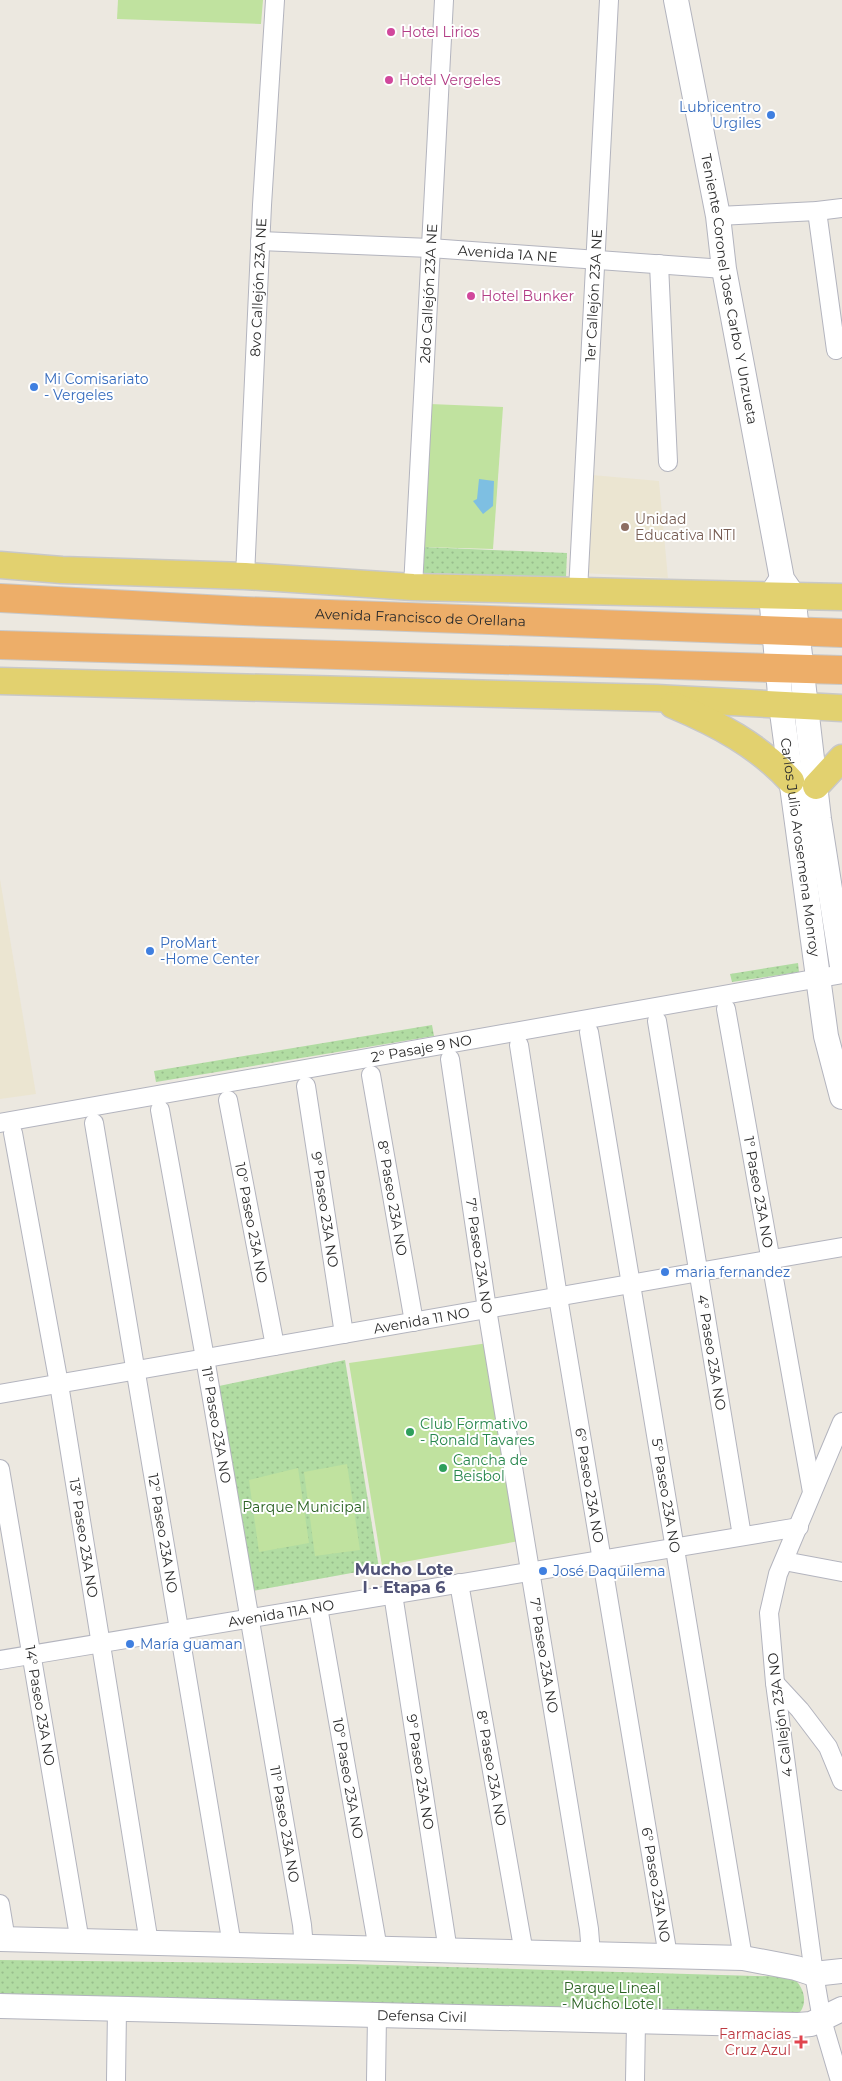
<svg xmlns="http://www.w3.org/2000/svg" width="842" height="2081" font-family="Montserrat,sans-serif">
	<defs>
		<pattern id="park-dots" width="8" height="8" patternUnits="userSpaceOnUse" patternTransform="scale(1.25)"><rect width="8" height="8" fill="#b1dca2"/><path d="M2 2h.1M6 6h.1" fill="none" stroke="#98bd8c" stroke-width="1.8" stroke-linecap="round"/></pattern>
	</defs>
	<rect width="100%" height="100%" fill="#ece8e0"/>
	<!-- education -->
	<g fill="#ebe5d1">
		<polygon points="592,475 659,481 668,578 584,573"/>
		<polygon points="0,879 36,1094 0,1099"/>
	</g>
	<!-- park -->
	<g fill="url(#park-dots)">
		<polygon points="423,547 567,553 566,577 423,573"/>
		<polygon points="798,963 799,972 732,982 730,974"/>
		<polygon points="432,1025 434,1036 156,1082 154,1071"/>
		<polygon points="345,1360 379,1568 252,1591 219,1386"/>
		<path d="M0 1960 347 1964 792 1977C804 1986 810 2005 796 2016L0 2001Z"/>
	</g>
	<!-- pitch -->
	<g fill="#c0e29f">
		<polygon points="118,0 263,0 261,24 117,19"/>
		<polygon points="430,404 503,407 493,549 423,547"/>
		<polygon points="488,1343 519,1541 382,1566 349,1363"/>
		<polygon points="347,1464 360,1550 315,1556 304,1472"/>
		<polygon points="298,1468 309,1543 259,1552 249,1480"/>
	</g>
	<!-- water -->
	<polygon fill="#7ebfe2" points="479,479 494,481 493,506 483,514 473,501 477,499"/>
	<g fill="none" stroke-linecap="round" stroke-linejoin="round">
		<!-- street casing -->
		<g stroke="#b3b4be" stroke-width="20">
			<g id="street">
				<polyline points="817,211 836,350"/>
				<polyline points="718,216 817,211 842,208"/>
				<path id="s1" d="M260 241 430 248 724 269"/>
				<polyline points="659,264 668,462"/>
				<path id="s2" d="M245 576 262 205 275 0"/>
				<path id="s3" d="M413 587 444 0"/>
				<path id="s4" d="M578 591 609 0"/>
				<path id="s5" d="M726 1009 812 1492"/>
				<path id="s6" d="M657 1021 742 1536"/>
				<path id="s7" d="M589 1032 743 1958"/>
				<path id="s8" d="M519 1045 558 1297 668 1956"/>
				<path id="s9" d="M450 1059 487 1309 589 1929 591 1954"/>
				<path id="s10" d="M371 1075 414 1322"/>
				<path id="s11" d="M306 1086 344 1334"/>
				<path id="s12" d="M228 1100 275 1346"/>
				<path id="s13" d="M160 1110 205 1358 302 1925 304 1947"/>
				<path id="s14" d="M0 1123 842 974"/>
				<path id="s15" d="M94 1123 232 1945"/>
				<path id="s16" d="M13 1133 59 1384 149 1943"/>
				<path id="s17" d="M0 1394 842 1247"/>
				<path id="s18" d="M0 1469 80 1942"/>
				<polyline points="784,1561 842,1572"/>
				<path id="s19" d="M459 1583 524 1953"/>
				<path id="s20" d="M393 1594 448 1951"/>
				<path id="s21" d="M318 1607 378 1949"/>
				<path id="s22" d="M0 1660 799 1527"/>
				<polyline points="775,1683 800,1710 828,1747 842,1781"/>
				<polyline points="0,1904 6,1940"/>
				<polyline points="116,2081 117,2009"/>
				<polyline points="376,2081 377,2016"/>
				<polyline points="635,2081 636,2022"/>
				<polyline points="840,2081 822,2020 814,1974 775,1683 769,1613 778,1574 842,1422"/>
			</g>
		</g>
		<!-- secondary casing -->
		<g stroke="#b3b4be" stroke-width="26">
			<g id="secondary">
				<path id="s23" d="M676 0 718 216 724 269 782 579 793 595 819 819 842 966"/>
				<path id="s24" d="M781 580 771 595 781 705 826 1036 842 1097"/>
				<polyline points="0,1939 743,1958 796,1968 814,1974 842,1971"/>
				<path id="s25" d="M0 2006 798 2025 811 2024 842 2009"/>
			</g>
		</g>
		<!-- primary casing -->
		<g stroke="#c8c8c8" stroke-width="29">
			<g id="primary">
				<polyline points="0,565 62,570 245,576 413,587 842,597"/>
				<polyline points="0,681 656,698 842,708"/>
				<path d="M673 705C718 724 758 745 791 781"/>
				<polyline points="816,786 842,758"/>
			</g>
		</g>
		<!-- highway casing -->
		<g stroke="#c8c8c8" stroke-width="30">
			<g id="highway">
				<path id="s26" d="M0 598 244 611 842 633"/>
				<polyline points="0,645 842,670"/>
			</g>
		</g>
		<!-- street -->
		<use href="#street" stroke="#fff" stroke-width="18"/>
		<!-- secondary -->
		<use href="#secondary" stroke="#fff" stroke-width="24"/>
		<!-- primary -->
		<use href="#primary" stroke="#e2d16f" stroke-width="26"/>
		<!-- highway -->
		<use href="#highway" stroke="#edae69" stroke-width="28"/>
	</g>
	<!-- markers -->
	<g fill="#d1479c" stroke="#fff" stroke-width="2">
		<circle cx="391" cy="32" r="5"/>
		<circle cx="389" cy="80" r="5"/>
		<circle cx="471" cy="296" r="5"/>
	</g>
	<g fill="#3f7fe0" stroke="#fff" stroke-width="2">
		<circle cx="771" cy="115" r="5"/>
		<circle cx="34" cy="387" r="5"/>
		<circle cx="150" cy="951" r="5"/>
		<circle cx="665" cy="1272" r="5"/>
		<circle cx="543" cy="1571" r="5"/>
		<circle cx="130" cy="1644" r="5"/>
	</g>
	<circle fill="#8d6e63" stroke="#fff" stroke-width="2" cx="625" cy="527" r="5"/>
	<g fill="#2e9e5b" stroke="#fff" stroke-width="2">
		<circle cx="410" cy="1432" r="5"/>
		<circle cx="443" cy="1468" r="5"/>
	</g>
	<path fill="#e0444e" stroke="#fff" stroke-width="2" d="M798.5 2034.5h5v5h5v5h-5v5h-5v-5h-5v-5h5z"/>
	<g text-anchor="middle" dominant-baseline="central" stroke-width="4" stroke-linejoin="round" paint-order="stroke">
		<!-- hotel labels -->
		<g font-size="14" fill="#b23c85" stroke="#fff" text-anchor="start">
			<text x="401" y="32">Hotel Lirios</text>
			<text x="399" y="80">Hotel Vergeles</text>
			<text x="481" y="296">Hotel Bunker</text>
		</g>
		<!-- shop labels -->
		<g font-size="14" fill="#366cbe" stroke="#fff" text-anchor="start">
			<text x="761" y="107" text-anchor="end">Lubricentro<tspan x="761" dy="16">Urgiles</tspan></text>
			<text x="44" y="379">Mi Comisariato<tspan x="44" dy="16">- Vergeles</tspan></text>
			<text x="160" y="943">ProMart<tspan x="160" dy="16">-Home Center</tspan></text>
			<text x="675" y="1272">maria fernandez</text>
			<text x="553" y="1571">José Daquilema</text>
			<text x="140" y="1644">María guaman</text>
		</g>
		<!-- street labels -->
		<g font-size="14" fill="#2c2c2c" stroke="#fff">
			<text stroke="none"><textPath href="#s1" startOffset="248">Avenida 1A NE</textPath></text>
			<text stroke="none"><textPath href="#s2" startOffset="289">8vo Callejón 23A NE</textPath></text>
			<text stroke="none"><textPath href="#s23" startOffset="294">Teniente Coronel Jose Carbo Y Unzueta</textPath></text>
			<text stroke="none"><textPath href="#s3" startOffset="294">2do Callejón 23A NE</textPath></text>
			<text stroke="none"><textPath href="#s4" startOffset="296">1er Callejón 23A NE</textPath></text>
			<text stroke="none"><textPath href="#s26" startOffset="421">Avenida Francisco de Orellana</textPath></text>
			<text stroke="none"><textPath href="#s24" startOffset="272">Carlos Julio Arosemena Monroy</textPath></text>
			<text stroke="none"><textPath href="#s14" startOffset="428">2° Pasaje 9 NO</textPath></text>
			<text stroke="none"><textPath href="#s5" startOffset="186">1° Paseo 23A NO</textPath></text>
			<text stroke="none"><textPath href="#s10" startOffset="125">8° Paseo 23A NO</textPath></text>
			<text stroke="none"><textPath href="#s11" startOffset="125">9° Paseo 23A NO</textPath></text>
			<text stroke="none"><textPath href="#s12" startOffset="125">10° Paseo 23A NO</textPath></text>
			<text stroke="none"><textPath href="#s9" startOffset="199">7° Paseo 23A NO</textPath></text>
			<text stroke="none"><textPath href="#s17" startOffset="428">Avenida 11 NO</textPath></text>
			<text stroke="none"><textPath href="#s6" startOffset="336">4° Paseo 23A NO</textPath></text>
			<text stroke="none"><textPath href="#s13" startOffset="320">11° Paseo 23A NO</textPath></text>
			<text stroke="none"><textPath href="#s8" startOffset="446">6° Paseo 23A NO</textPath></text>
			<text stroke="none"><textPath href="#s7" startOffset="470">5° Paseo 23A NO</textPath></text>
			<text stroke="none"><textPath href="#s15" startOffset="416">12° Paseo 23A NO</textPath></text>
			<text stroke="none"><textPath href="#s16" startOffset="411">13° Paseo 23A NO</textPath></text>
			<text stroke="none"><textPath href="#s22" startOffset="285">Avenida 11A NO</textPath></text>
			<text stroke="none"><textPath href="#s9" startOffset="604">7° Paseo 23A NO</textPath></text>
			<text stroke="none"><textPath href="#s18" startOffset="240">14° Paseo 23A NO</textPath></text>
			<text transform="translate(780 1715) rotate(-97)">4 Callejón 23A NO</text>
			<text stroke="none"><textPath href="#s19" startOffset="188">8° Paseo 23A NO</textPath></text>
			<text stroke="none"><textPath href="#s20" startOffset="180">9° Paseo 23A NO</textPath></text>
			<text stroke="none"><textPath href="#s21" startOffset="174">10° Paseo 23A NO</textPath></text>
			<text stroke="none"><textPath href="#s13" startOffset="725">11° Paseo 23A NO</textPath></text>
			<text stroke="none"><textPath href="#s8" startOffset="851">6° Paseo 23A NO</textPath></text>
			<text stroke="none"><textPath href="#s25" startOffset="422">Defensa Civil</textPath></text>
		</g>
		<!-- education labels -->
		<g font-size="14" fill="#785e54" stroke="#fff" text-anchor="start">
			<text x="635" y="519">Unidad<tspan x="635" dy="16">Educativa INTI</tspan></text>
		</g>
		<!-- leisure labels -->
		<g font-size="14" fill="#27864d" stroke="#fff" text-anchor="start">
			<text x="420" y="1424">Club Formativo<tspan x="420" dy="16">- Ronald Tavares</tspan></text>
			<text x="453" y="1460">Cancha de<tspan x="453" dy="16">Beisbol</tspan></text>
		</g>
		<!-- park labels -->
		<g font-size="14" fill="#2a6223" stroke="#fff">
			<text x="304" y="1507">Parque Municipal</text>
			<text x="612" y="1988">Parque Lineal<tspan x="612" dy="16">- Mucho Lote I</tspan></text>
		</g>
		<!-- health labels -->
		<g font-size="14" fill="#be3a42" stroke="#fff" text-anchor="end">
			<text x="791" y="2034">Farmacias<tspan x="791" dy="16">Cruz Azul</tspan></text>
		</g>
		<!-- quarter labels -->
		<g font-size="16" font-weight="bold" fill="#515478" stroke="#fff">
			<text x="404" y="1569">Mucho Lote<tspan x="404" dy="18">I - Etapa 6</tspan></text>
		</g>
	</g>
</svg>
